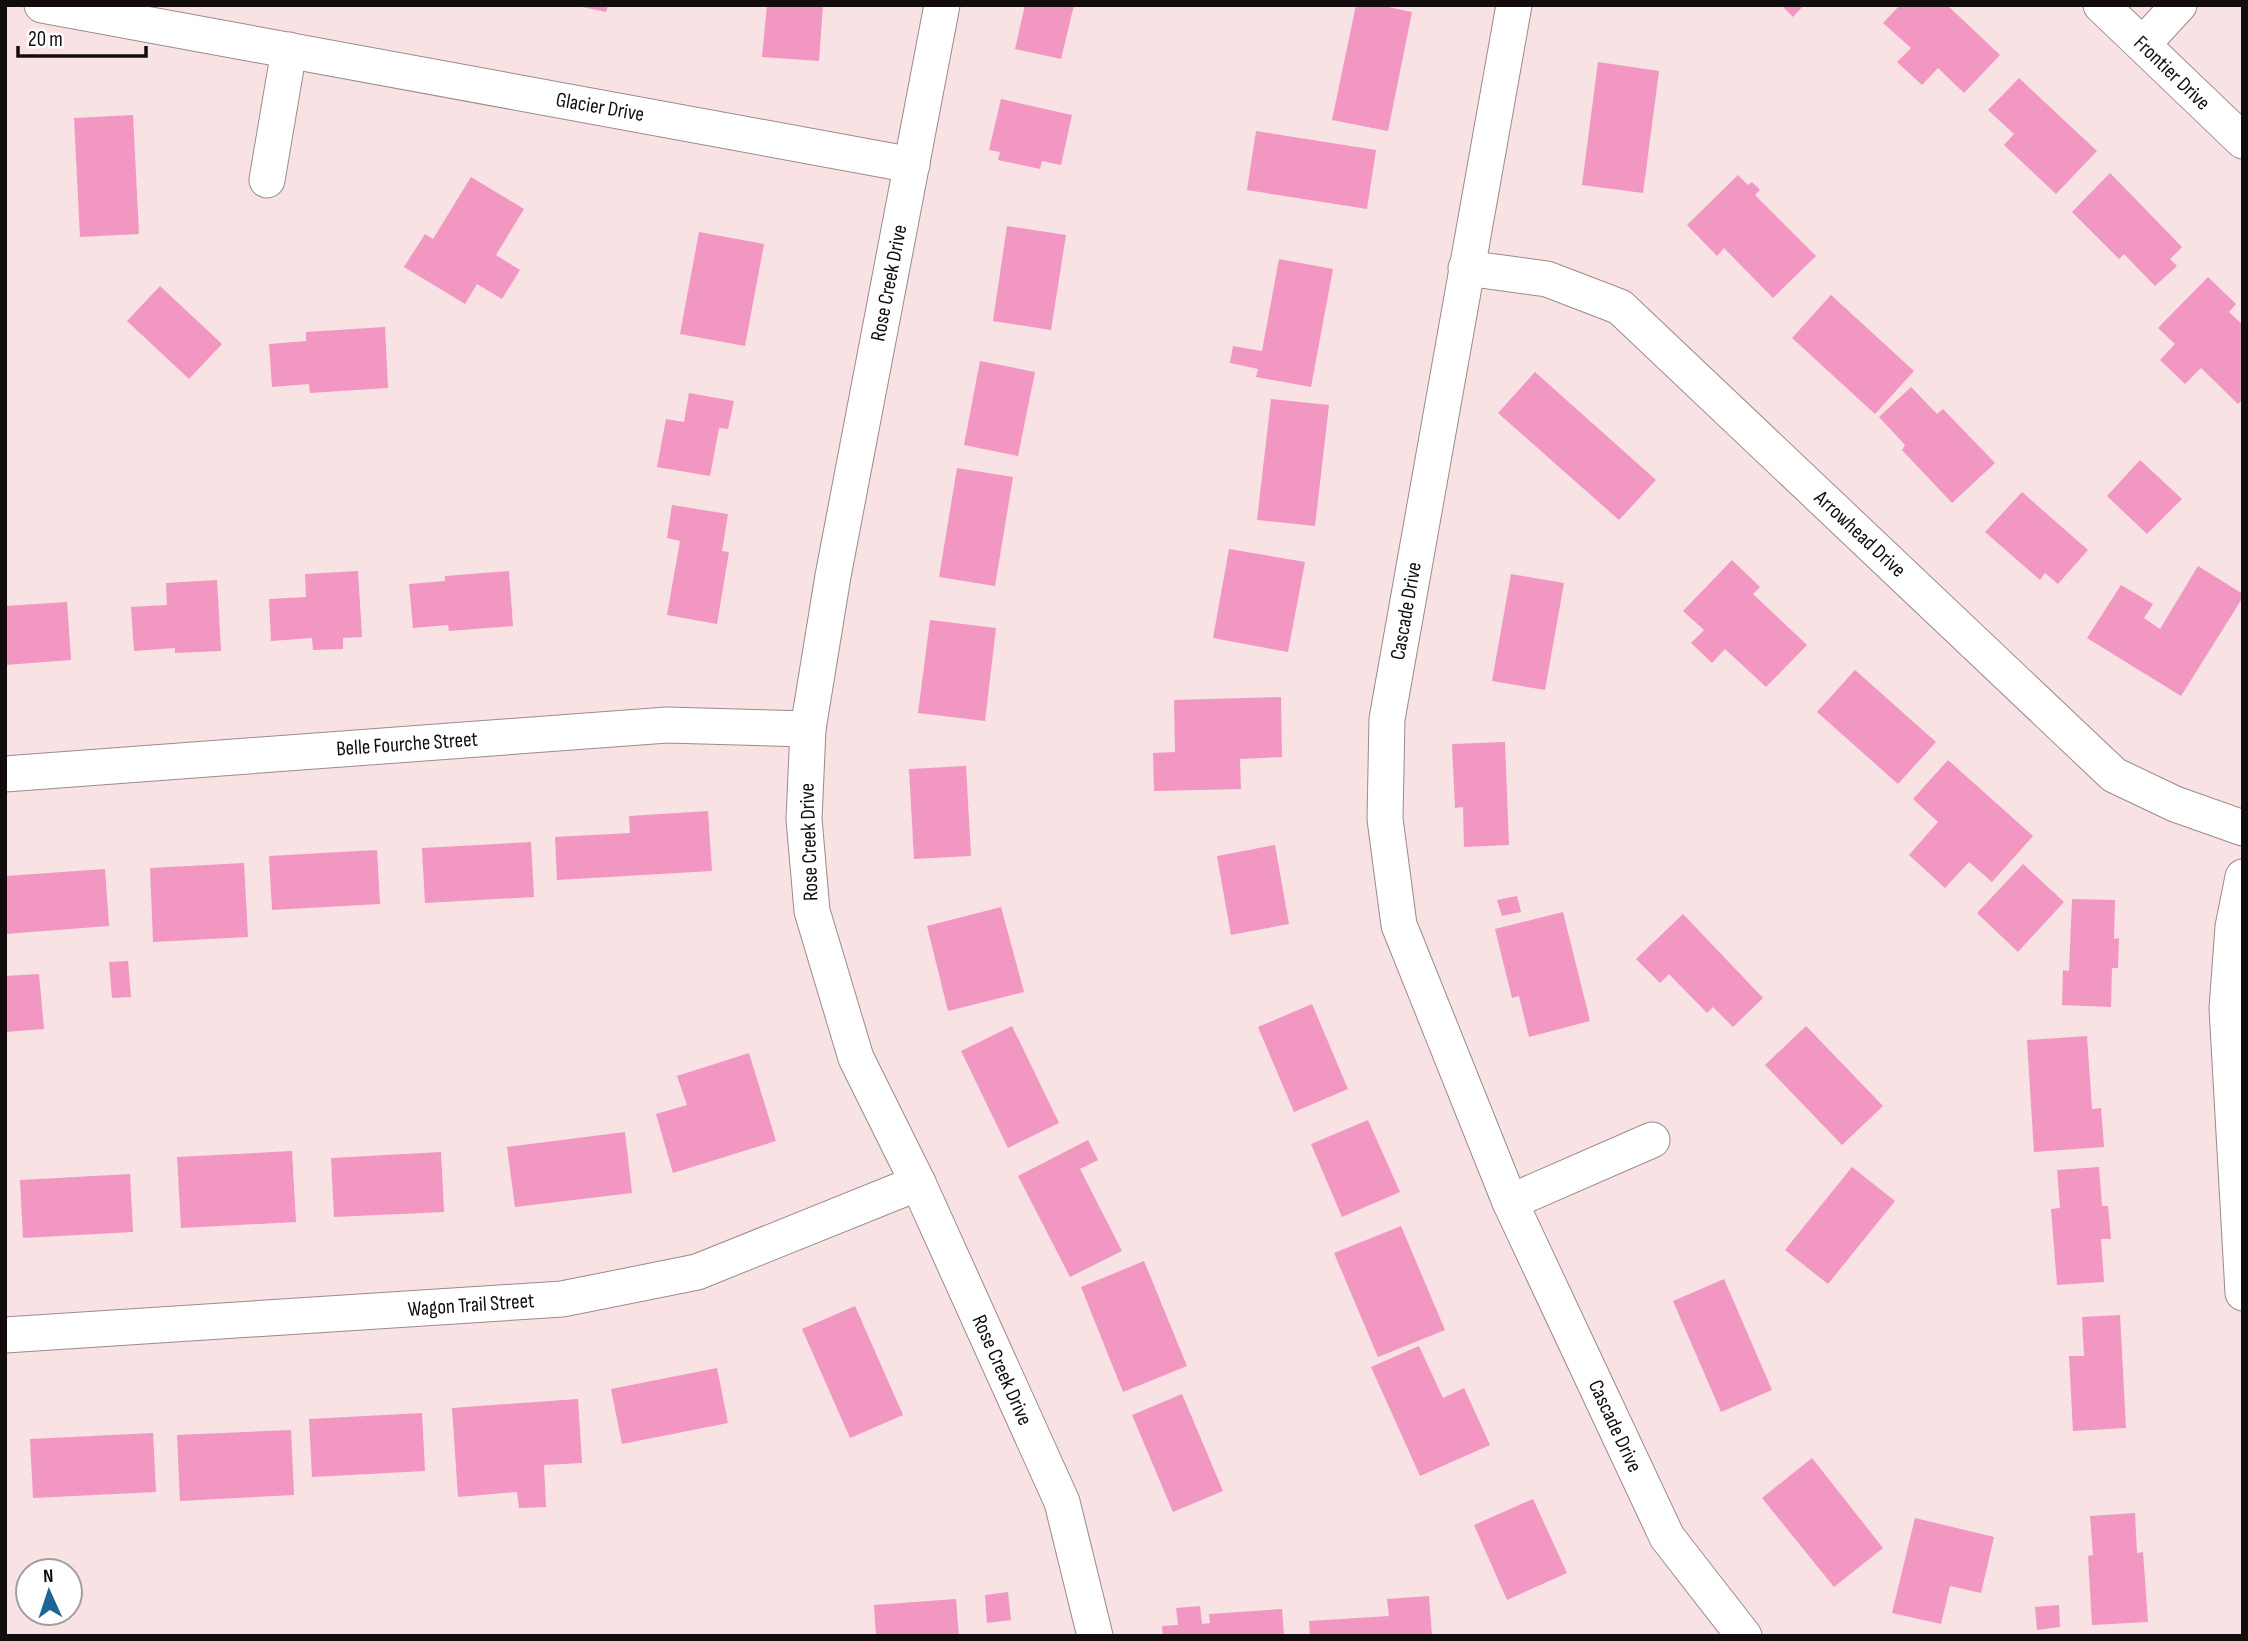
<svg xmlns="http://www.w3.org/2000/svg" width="2248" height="1641" font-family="'Sofia Sans Condensed',sans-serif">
	<rect width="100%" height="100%" fill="#f8e2e3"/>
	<!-- building -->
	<g fill="#f297c2">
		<polygon points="573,5 608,5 606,12"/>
		<polygon points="767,5 823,5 819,61 762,57"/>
		<polygon points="1025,5 1074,5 1061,59 1015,49"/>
		<polygon points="1356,5 1379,5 1412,12 1388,131 1332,120"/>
		<polygon points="1781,5 1804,5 1793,17"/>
		<polygon points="1900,5 1947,5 2000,55 1964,93 1938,68 1922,85 1897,62 1911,48 1883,23"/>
		<polygon points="1598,62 1659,71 1643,193 1582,185"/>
		<polygon points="2019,78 2097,151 2056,194 2004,145 2014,134 1988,110"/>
		<polygon points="1001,99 1072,115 1061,165 1042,161 1040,169 998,160 1000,152 989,150"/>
		<polygon points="133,115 139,234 80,237 74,118"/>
		<polygon points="1256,131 1376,150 1367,209 1247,190"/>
		<polygon points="2110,173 2182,247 2170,259 2177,266 2155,286 2124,254 2119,259 2072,212"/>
		<polygon points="1738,175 1748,185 1752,182 1760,190 1755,195 1816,256 1773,298 1724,248 1717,256 1687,225"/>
		<polygon points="471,177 524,209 496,255 520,270 502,299 477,284 465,304 404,267 425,234 433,239"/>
		<polygon points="1007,226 1066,235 1051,330 993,321"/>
		<polygon points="699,232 764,244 745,346 680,334"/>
		<polygon points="1279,259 1333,269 1311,387 1256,377 1258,369 1230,363 1233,346 1262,351"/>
		<polygon points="2208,277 2236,304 2229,312 2243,325 2243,399 2238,404 2201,368 2185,384 2160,360 2175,344 2158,328"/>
		<polygon points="160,286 222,344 189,379 127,321"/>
		<polygon points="1831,295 1914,371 1875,414 1792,338"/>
		<polygon points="385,327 388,388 310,393 309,384 272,387 269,344 306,341 306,332"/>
		<polygon points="980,361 1035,372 1018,456 964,445"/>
		<polygon points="1535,372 1656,480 1619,520 1498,413"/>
		<polygon points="1911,387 1937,414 1943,409 1995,463 1952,503 1902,450 1905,445 1879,417"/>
		<polygon points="689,393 734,401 728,429 719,428 710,476 657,467 666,419 684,422"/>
		<polygon points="1271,399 1329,405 1315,526 1257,520"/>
		<polygon points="2140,460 2182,499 2147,534 2107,496"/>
		<polygon points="957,468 1013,477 995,586 939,577"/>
		<polygon points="2022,492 2088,550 2058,584 2045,573 2040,580 1985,532"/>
		<polygon points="672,505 728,514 722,551 729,552 717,624 667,615 680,541 667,538"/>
		<polygon points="1229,549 1305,562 1288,652 1213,638"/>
		<polygon points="1732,560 1760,587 1753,594 1807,645 1766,687 1725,649 1712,663 1691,643 1704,630 1683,611"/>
		<polygon points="2198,566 2243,594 2243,597 2181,696 2087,638 2121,585 2153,604 2144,618 2160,629"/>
		<polygon points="358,571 362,637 343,638 343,649 313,650 312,638 271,641 269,599 306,597 305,574"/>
		<polygon points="509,571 513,626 449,631 448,625 413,628 409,584 445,581 445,576"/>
		<polygon points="1511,574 1564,583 1545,690 1492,681"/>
		<polygon points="217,580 221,651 175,653 175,648 134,651 131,607 167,605 166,583"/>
		<polygon points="67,602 71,660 5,665 5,606"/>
		<polygon points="930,620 996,628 985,721 918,713"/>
		<polygon points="1855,670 1936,742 1898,784 1817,712"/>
		<polygon points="1281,697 1282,757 1240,759 1241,789 1154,791 1153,753 1175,752 1174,700"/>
		<polygon points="1505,742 1509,845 1464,847 1463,807 1455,808 1452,744"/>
		<polygon points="1948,760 2033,836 1992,882 1969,862 1945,888 1909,855 1938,822 1913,799"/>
		<polygon points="966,766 971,856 914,859 909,769"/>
		<polygon points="708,811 712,871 557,880 555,837 630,833 629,816"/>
		<polygon points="531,842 534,897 425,903 422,848"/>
		<polygon points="1275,845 1289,924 1231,935 1217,856"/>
		<polygon points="377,850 380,904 272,910 269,856"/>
		<polygon points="244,863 248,937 153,942 150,868"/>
		<polygon points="2023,864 2064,902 2018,952 1977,913"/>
		<polygon points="105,869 109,926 5,934 5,876"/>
		<polygon points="1517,896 1521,912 1502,916 1497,900"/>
		<polygon points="2072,899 2115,900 2114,939 2119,938 2118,968 2112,968 2111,1007 2062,1005 2063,970 2069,971"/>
		<polygon points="1001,907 1024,992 948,1011 927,926"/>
		<polygon points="1563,912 1590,1021 1529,1037 1519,996 1512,998 1495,929"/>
		<polygon points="1683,914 1763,998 1733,1027 1713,1007 1707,1013 1669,974 1660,983 1636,959"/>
		<polygon points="128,961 131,997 112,998 109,962"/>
		<polygon points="39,974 44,1029 5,1032 5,976"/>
		<polygon points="1312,1004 1348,1089 1294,1112 1258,1027"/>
		<polygon points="1012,1026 1059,1123 1008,1148 961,1051"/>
		<polygon points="1806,1026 1883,1106 1842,1145 1765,1065"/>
		<polygon points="2087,1036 2092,1109 2101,1108 2104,1147 2034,1152 2027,1040"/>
		<polygon points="749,1053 776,1141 673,1173 656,1114 687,1105 677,1076"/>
		<polygon points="1368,1120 1400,1192 1342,1217 1311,1144"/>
		<polygon points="625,1132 632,1193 515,1207 507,1147"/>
		<polygon points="1088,1140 1098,1160 1080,1169 1122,1251 1070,1277 1018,1176"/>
		<polygon points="292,1151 296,1222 181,1228 177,1157"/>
		<polygon points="441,1152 444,1212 334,1217 331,1158"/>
		<polygon points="1852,1167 1895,1201 1828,1284 1785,1250"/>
		<polygon points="2099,1167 2102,1206 2108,1206 2111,1239 2101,1239 2104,1282 2057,1285 2051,1209 2060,1208 2057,1170"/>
		<polygon points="130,1174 133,1232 23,1238 20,1180"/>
		<polygon points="1401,1226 1445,1330 1378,1357 1334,1253"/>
		<polygon points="1144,1261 1187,1366 1123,1392 1081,1287"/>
		<polygon points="1724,1279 1772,1390 1721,1412 1673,1301"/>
		<polygon points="855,1306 903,1415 850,1438 802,1329"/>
		<polygon points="2120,1315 2126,1428 2073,1431 2069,1356 2084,1356 2082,1317"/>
		<polygon points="1419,1346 1443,1398 1464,1388 1490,1445 1420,1476 1371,1367"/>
		<polygon points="717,1368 728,1423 622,1444 611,1389"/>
		<polygon points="1182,1394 1223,1491 1173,1512 1132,1415"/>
		<polygon points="578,1399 582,1463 544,1465 546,1507 519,1508 517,1492 458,1497 452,1408"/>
		<polygon points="422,1413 425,1471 312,1477 309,1419"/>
		<polygon points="291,1430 294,1495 180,1501 177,1435"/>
		<polygon points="153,1433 156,1492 33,1498 30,1439"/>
		<polygon points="1812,1458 1883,1548 1834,1587 1762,1498"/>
		<polygon points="1533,1499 1567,1573 1507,1600 1474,1525"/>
		<polygon points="2135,1513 2137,1553 2143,1552 2148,1622 2092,1625 2088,1556 2093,1555 2090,1516"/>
		<polygon points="1915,1518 1994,1537 1981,1593 1950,1586 1941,1624 1892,1613"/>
		<polygon points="1008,1592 1011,1620 987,1623 985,1595"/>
		<polygon points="1429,1596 1432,1636 1310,1636 1309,1621 1389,1616 1387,1599"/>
		<polygon points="956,1599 959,1636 876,1636 874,1605"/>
		<polygon points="2059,1605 2060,1627 2037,1630 2035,1607"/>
		<polygon points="1200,1606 1202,1624 1210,1623 1209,1614 1282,1609 1284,1636 1163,1636 1162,1626 1178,1625 1176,1608"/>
	</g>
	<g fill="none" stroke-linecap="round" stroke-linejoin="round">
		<!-- minor casing -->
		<g stroke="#9d8a8a" stroke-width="37">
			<g id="minor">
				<polyline points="42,5 912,165"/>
				<polyline points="942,5 833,576 808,729 804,819 812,911 856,1058 918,1183 1062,1502 1095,1636"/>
				<polyline points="1514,5 1387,719 1385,819 1399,925 1510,1202 1667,1537 1744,1636"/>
				<polyline points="2101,5 2243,141"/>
				<polyline points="2143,44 2179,5"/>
				<polyline points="267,180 289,50"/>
				<polyline points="1466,268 1547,279 1620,307 2114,775 2175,804 2243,828"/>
				<polyline points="5,774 667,725 808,729"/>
				<polyline points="2243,877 2233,927 2227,1008 2243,1293"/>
				<polyline points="1510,1202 1652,1140"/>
				<polyline points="5,1335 562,1299 697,1272 918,1183"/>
			</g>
		</g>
		<!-- minor -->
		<use href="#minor" stroke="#fff" stroke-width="35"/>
	</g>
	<g text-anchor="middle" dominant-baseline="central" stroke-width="6" stroke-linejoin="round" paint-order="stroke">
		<!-- street labels -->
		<g font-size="21" fill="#130c0d" stroke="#fff">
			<text transform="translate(2172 73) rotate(44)">Frontier Drive</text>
			<text transform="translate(600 107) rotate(10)">Glacier Drive</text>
			<text transform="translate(889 283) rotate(-79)">Rose Creek Drive</text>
			<text transform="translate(1860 534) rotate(43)">Arrowhead Drive</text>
			<text transform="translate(1406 611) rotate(-80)">Cascade Drive</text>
			<text transform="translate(407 744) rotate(-4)">Belle Fourche Street</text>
			<text transform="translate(809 842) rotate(-92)">Rose Creek Drive</text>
			<text transform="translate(471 1305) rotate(-4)">Wagon Trail Street</text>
			<text transform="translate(1002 1370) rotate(66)">Rose Creek Drive</text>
			<text transform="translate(1615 1426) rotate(65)">Cascade Drive</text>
		</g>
	</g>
	<!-- border -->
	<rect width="2248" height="1641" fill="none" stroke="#130c0d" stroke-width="14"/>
	<!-- north arrow -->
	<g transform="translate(49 1592) rotate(357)"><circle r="33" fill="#ffffff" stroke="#a19e9e" stroke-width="2"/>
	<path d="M0-5L12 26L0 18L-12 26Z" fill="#1c6599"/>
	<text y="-10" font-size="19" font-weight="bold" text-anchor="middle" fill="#130c0d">N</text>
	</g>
	<!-- scale -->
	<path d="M18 46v10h128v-10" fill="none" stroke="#130c0d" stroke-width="3.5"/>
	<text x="28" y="46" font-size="21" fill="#130c0d" stroke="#ffffff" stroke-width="5" paint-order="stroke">20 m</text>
</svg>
